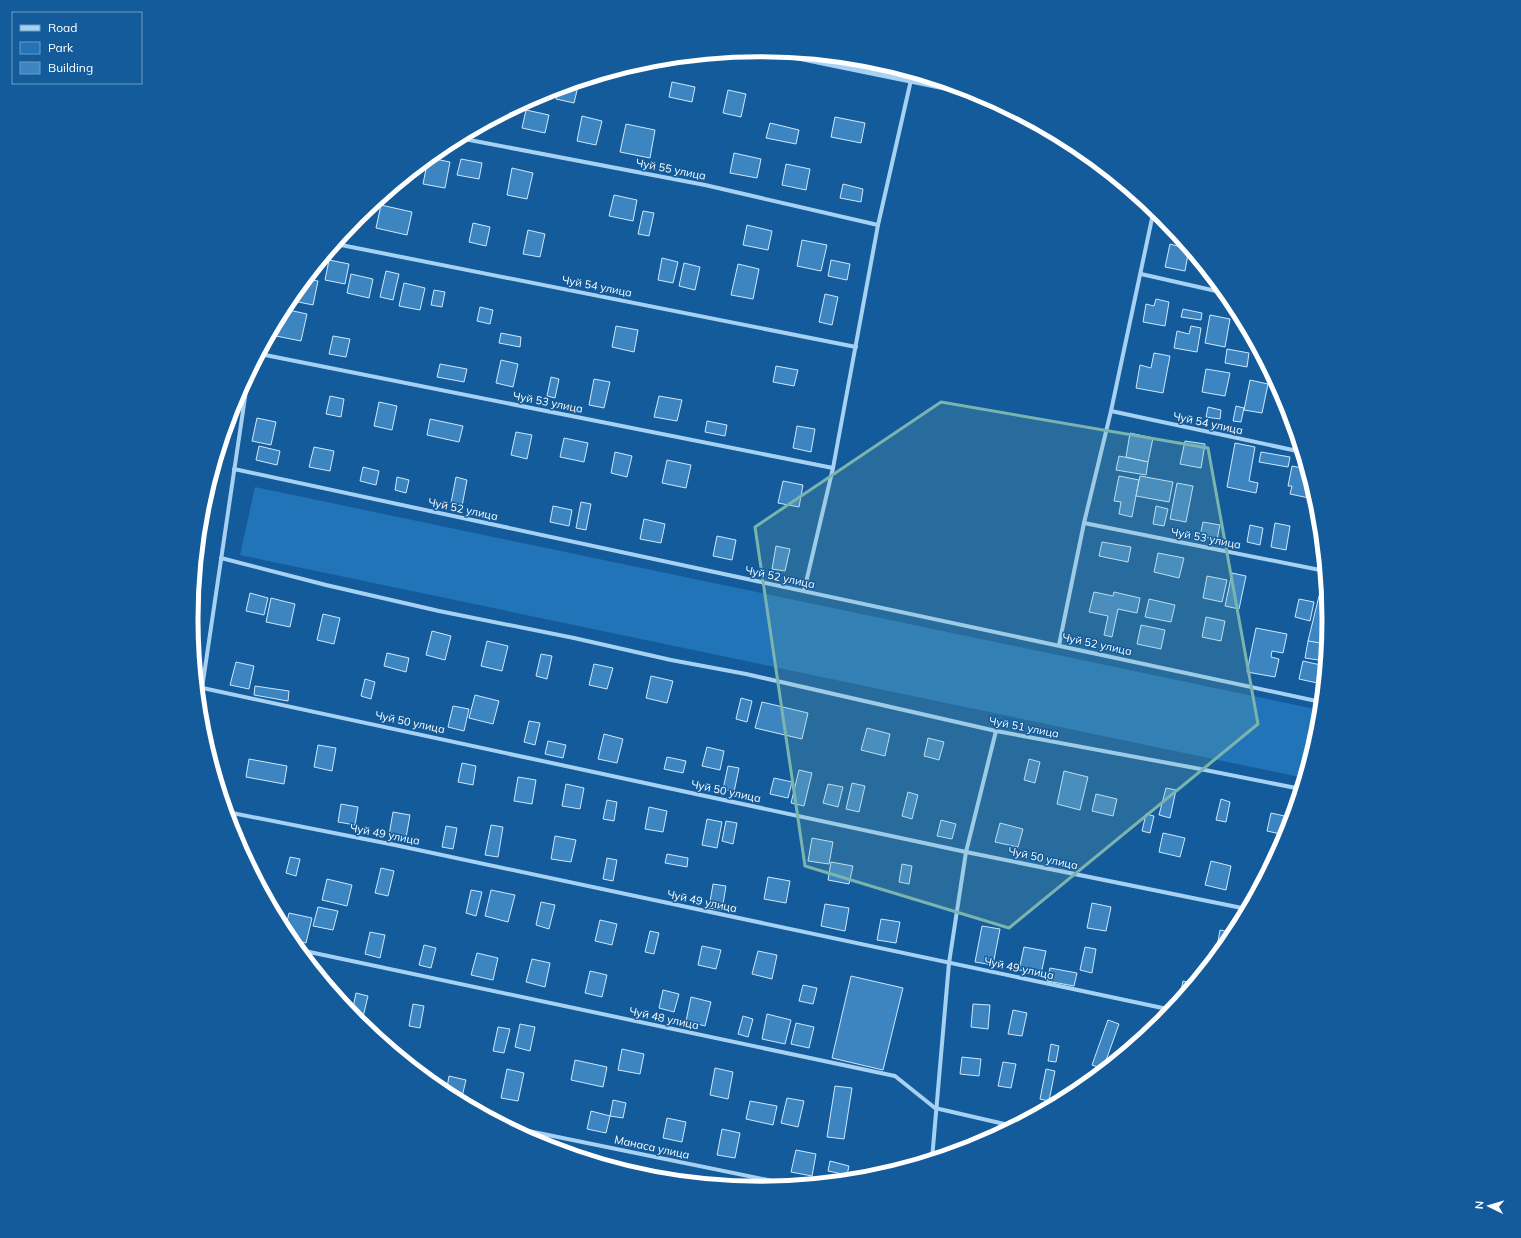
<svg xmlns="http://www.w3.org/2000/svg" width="1521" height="1238" font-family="Mulish,sans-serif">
	<rect width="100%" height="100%" fill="#135b9a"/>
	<!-- green -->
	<polygon fill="#2174b7" points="255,487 1320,710 1319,730 1304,778 240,555"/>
	<!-- building -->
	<g fill="#3c85c1" stroke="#cee8fd">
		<polygon points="579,82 574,103 556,99 558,89"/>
		<polygon points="672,82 695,87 692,102 669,97"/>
		<polygon points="728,90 746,94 741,117 723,113"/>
		<polygon points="526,110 549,115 545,133 522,128"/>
		<polygon points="582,116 602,121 596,145 577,141"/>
		<polygon points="835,117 865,123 861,143 831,137"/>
		<polygon points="489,122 488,127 482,126"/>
		<polygon points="770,123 799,130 796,144 766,138"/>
		<polygon points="626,124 655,130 650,158 620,152"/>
		<polygon points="734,153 761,159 757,178 730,173"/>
		<polygon points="430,158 450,162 445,188 423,184 428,159"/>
		<polygon points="461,159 482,163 479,179 457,175"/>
		<polygon points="786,164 810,169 806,190 782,185"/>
		<polygon points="512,168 533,173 527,199 507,195"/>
		<polygon points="843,184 863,189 861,202 840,198"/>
		<polygon points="614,195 637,200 633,221 609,216"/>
		<polygon points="381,205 412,212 407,235 376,228"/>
		<polygon points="643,211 654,213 649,236 638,234"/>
		<polygon points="473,223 490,227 486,246 469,242"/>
		<polygon points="747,225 772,231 768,250 743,245"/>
		<polygon points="528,230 545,234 540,257 523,254"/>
		<polygon points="802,240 827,245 821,271 797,266"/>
		<polygon points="1170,244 1189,249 1185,271 1165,267"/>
		<polygon points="662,258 678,262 673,283 658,280"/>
		<polygon points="329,260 349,264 345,284 325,280"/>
		<polygon points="831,260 850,264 847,280 828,276"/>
		<polygon points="684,263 700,267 695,290 679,286"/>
		<polygon points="738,264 759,269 753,299 731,295"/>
		<polygon points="386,271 399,274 393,300 380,297"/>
		<polygon points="351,274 373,279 369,298 347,293"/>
		<polygon points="307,279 318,281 313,305 289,300"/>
		<polygon points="404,283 425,288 420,310 399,306"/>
		<polygon points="434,290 445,292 442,307 431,305"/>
		<polygon points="825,294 838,297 832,325 819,322"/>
		<polygon points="1156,299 1169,302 1165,326 1143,322 1146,304 1154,306"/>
		<polygon points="480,307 493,310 490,324 477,321"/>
		<polygon points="284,309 307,314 301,341 276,336 280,317"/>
		<polygon points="1183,309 1202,313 1201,320 1181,317"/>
		<polygon points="1210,315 1230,319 1225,347 1205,343"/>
		<polygon points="616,326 638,330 634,352 612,347"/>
		<polygon points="1191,326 1201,328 1197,352 1174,348 1177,331 1189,334"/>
		<polygon points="501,333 521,337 520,347 499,343"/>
		<polygon points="333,336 350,339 346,357 329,354"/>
		<polygon points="1227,349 1249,353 1247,367 1225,363"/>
		<polygon points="1154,353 1170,356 1163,393 1136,388 1140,365 1151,368"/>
		<polygon points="501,360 518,364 513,387 496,383"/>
		<polygon points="440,364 467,369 464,382 437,377"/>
		<polygon points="776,366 798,370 794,386 773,382"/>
		<polygon points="1206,369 1230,373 1225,396 1202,392"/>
		<polygon points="551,377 559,379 555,398 547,396"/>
		<polygon points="594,379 610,382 604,408 589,405"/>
		<polygon points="1250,380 1268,384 1262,413 1244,410"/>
		<polygon points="330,396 344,399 341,417 326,414"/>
		<polygon points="659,396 682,400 677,421 654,417"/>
		<polygon points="379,402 397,406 392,430 374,426"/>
		<polygon points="1236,406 1244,408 1241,422 1233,421"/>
		<polygon points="1208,407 1221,410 1220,419 1206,417"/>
		<polygon points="257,418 276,422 271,445 252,441"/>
		<polygon points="430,419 463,426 459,442 427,435"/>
		<polygon points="707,421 727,425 725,436 705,432"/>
		<polygon points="797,426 815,429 811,452 793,448"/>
		<polygon points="516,432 532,435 527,459 511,455"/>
		<polygon points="1130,433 1153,438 1148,462 1126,457"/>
		<polygon points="564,438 588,443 584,462 560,457"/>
		<polygon points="1185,441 1205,444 1201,468 1180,464"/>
		<polygon points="1235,443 1255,447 1249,481 1258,483 1256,493 1227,487"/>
		<polygon points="259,446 280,451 277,465 256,460"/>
		<polygon points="314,447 334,451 330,471 309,467"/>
		<polygon points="615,452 632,456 627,477 611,473"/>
		<polygon points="1261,452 1290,457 1288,467 1259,462"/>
		<polygon points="1119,456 1148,462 1146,475 1116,470"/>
		<polygon points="667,460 691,465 686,488 662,483"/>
		<polygon points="1292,466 1307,469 1312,485 1309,498 1290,494 1292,486 1288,486"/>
		<polygon points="363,467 379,471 376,485 360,481"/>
		<polygon points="1119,476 1139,480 1132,517 1119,514 1121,502 1114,501"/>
		<polygon points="1140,476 1173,482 1169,502 1136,496"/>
		<polygon points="397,477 409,480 406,493 395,490"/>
		<polygon points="456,477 467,480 462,506 451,503"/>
		<polygon points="783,481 803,485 799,507 778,503"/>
		<polygon points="1177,483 1193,486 1186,522 1170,519"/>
		<polygon points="581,502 591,504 586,530 576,528"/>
		<polygon points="553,506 572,510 569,526 550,522"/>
		<polygon points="1156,506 1168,509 1164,526 1153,524"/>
		<polygon points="644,519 665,524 661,543 640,539"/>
		<polygon points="1203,522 1220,525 1217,540 1200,536"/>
		<polygon points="1275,523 1290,526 1286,550 1271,547"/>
		<polygon points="1250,525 1263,528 1260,545 1247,542"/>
		<polygon points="717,536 736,540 732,560 713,556"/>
		<polygon points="1102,542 1131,547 1128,562 1099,556"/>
		<polygon points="776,546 790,549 785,571 772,569"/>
		<polygon points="1158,553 1184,558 1179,578 1154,572"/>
		<polygon points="1232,573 1246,576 1239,609 1225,606"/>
		<polygon points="1207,576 1227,580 1222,602 1203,598"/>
		<polygon points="1094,592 1113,596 1114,592 1140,598 1137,613 1118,609 1112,637 1104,635 1108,616 1089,612"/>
		<polygon points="250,593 268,598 264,615 246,611"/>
		<polygon points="1319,596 1327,598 1329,616 1322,644 1308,641"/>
		<polygon points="271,598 295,604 290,627 266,622"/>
		<polygon points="1149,599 1175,605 1171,622 1145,617"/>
		<polygon points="1299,599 1314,602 1310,621 1295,617"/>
		<polygon points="323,614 340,618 334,644 317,640"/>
		<polygon points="1206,617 1225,621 1221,641 1202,637"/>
		<polygon points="1141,625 1165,630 1161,649 1137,644"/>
		<polygon points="1256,628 1287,634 1283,653 1272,651 1271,657 1279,659 1275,677 1247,672"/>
		<polygon points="432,631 451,636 445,660 426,655"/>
		<polygon points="487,641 508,646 502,671 481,666"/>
		<polygon points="1308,641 1327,644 1325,661 1305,658"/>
		<polygon points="387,653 409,658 406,672 384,666"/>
		<polygon points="541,654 552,656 547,679 536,676"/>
		<polygon points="1303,661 1325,666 1322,684 1299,679"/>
		<polygon points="236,662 254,666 249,689 230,685"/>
		<polygon points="594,664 613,668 607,689 589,685"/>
		<polygon points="651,676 673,681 667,703 646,698"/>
		<polygon points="365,679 375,682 371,699 361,696"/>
		<polygon points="255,686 289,691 288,701 254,695"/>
		<polygon points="475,695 499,701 493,724 469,718"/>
		<polygon points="741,698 752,701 747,722 736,719"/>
		<polygon points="762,702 808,713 802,739 755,728"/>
		<polygon points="453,706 469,709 464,731 448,727"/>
		<polygon points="529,721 540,723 535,745 524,742"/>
		<polygon points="867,728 890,734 885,756 861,750"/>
		<polygon points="604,734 623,739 617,763 598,759"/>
		<polygon points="928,738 944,742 939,760 924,756"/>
		<polygon points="548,741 566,745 563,758 545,754"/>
		<polygon points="318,745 336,748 332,771 314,767"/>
		<polygon points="707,747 724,751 720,770 702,766"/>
		<polygon points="667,757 686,761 683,773 664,769"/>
		<polygon points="249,759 287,766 284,784 246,777"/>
		<polygon points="1029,759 1040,762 1035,783 1024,780"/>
		<polygon points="462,763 476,766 473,785 458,782"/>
		<polygon points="728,766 739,768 734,792 723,789"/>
		<polygon points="799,770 812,773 804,806 791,803"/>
		<polygon points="1064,771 1088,777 1080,810 1057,804"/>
		<polygon points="518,777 536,780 532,804 514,801"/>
		<polygon points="774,778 792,782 788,798 770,794"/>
		<polygon points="852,783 865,786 859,812 846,809"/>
		<polygon points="566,784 584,788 580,809 562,806"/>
		<polygon points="828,784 843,787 838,807 823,803"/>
		<polygon points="1166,788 1176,790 1170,818 1159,815"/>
		<polygon points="908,792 918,795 912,819 902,816"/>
		<polygon points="1096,794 1117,799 1113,816 1092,811"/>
		<polygon points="1221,799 1230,802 1226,822 1216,820"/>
		<polygon points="607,800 617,802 614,821 603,819"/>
		<polygon points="341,804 358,807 355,825 338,822"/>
		<polygon points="649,807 667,811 663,832 645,829"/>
		<polygon points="393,812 410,815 406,838 389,835"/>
		<polygon points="1271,813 1289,817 1285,835 1267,831"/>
		<polygon points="1146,814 1154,816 1150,833 1142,831"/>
		<polygon points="707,819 722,822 717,848 702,845"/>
		<polygon points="941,820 956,824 952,839 937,836"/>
		<polygon points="726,821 737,823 733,844 722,841"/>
		<polygon points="1000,823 1023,829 1018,847 995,842"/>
		<polygon points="491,825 503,827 498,857 485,855"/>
		<polygon points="446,826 457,828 453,849 442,847"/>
		<polygon points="1163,833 1185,838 1180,857 1159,852"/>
		<polygon points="555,836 576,840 571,862 551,859"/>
		<polygon points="812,838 833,842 829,864 808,861"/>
		<polygon points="667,854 688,858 687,867 665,863"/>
		<polygon points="290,857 300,859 296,876 286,873"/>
		<polygon points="607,858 617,860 613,881 603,879"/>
		<polygon points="1211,861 1231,866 1226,890 1205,885"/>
		<polygon points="831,862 853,866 849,884 828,880"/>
		<polygon points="902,864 912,866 909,884 899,882"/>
		<polygon points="381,868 394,871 388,896 375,893"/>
		<polygon points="1260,873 1266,875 1255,895 1254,895"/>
		<polygon points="768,877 790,881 786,903 764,899"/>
		<polygon points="327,879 352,885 347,906 322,900"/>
		<polygon points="713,884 726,886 722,910 709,908"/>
		<polygon points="471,890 482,892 476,916 466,913"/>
		<polygon points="491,890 515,895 508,922 485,916"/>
		<polygon points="541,902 555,905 549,929 536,925"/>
		<polygon points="1092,903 1111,907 1106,931 1087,928"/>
		<polygon points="825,904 849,908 845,931 821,926"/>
		<polygon points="318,907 338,911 333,930 313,926"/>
		<polygon points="289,913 312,918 306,943 291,940 287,935 285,930"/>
		<polygon points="881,919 900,922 896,943 877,940"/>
		<polygon points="600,920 617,924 612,945 595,941"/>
		<polygon points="982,926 1000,929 993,965 975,962"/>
		<polygon points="1220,930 1235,933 1218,954 1216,953"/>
		<polygon points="650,931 659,933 654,954 645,952"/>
		<polygon points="370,932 385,935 380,958 365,954"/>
		<polygon points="424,945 436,948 431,968 419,965"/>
		<polygon points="702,946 721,950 716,969 698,965"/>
		<polygon points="1024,947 1046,951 1041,974 1019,970"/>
		<polygon points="1085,947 1096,949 1092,973 1080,970"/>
		<polygon points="758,951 777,955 772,979 752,974"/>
		<polygon points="477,953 498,958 493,980 471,975"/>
		<polygon points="532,959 550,963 545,987 526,982"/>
		<polygon points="1050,968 1077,973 1074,986 1047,981"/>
		<polygon points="590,971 607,975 602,997 585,993"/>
		<polygon points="851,976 903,988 883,1070 832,1058"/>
		<polygon points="1183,981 1194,984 1179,1001"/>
		<polygon points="803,985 817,988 813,1004 799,1001"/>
		<polygon points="663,990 679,994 674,1012 659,1008"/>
		<polygon points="356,993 368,996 363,1017 352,1013"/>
		<polygon points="691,997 711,1002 705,1026 686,1021"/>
		<polygon points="413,1004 424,1006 420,1028 409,1026"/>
		<polygon points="973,1004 990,1005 988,1029 971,1027"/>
		<polygon points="1013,1010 1027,1013 1022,1036 1008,1034"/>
		<polygon points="767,1014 791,1020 785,1044 762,1039"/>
		<polygon points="743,1016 753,1019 748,1037 738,1034"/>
		<polygon points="1108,1020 1119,1024 1103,1069 1092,1065"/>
		<polygon points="796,1023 814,1027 809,1048 791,1044"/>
		<polygon points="520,1024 535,1027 530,1051 515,1047"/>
		<polygon points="498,1027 510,1029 504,1053 493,1051"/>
		<polygon points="1051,1044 1059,1046 1056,1062 1048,1061"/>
		<polygon points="622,1049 644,1054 640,1074 618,1070"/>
		<polygon points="962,1057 981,1059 979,1076 960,1074"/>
		<polygon points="575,1060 607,1067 603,1087 571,1080"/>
		<polygon points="1003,1062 1016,1064 1011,1088 998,1086"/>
		<polygon points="715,1068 733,1072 728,1099 710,1095"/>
		<polygon points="507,1069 524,1073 518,1101 501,1098"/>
		<polygon points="1046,1069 1055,1071 1049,1101 1040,1099"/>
		<polygon points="424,1075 434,1078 433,1083"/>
		<polygon points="449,1076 466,1080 461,1101 446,1093"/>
		<polygon points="1084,1079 1090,1081 1080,1090"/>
		<polygon points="835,1086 852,1088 844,1139 827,1137"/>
		<polygon points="787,1098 804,1101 798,1127 781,1123"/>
		<polygon points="613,1100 626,1103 623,1118 610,1116"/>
		<polygon points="750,1101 777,1106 773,1125 746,1119"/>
		<polygon points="591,1111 610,1116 606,1133 587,1129"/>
		<polygon points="667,1118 686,1122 682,1142 663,1138"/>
		<polygon points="722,1129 740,1133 735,1158 717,1155"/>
		<polygon points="796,1150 816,1154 812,1176 791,1172"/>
		<polygon points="830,1161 849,1166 847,1175 828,1171"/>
	</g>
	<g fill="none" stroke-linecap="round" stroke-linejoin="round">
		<!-- minor -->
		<g stroke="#a6d1f3" stroke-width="4">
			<polyline points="459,138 705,185 878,225"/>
			<polyline points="336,244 856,347"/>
			<polyline points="1141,274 1225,293"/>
			<polyline points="260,354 833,468"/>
			<polyline points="1111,411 1302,452"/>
			<polyline points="234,469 1321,702"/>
			<polyline points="1084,523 1325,571"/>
			<polyline points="221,558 326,585 439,611 574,638 671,660 746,674 996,731 1195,768 1301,789"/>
			<polyline points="804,591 833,468 878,225 911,80"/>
			<polyline points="1059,645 1084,523 1111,411 1154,209"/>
			<polyline points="198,687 966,852 1247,909"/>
			<polyline points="200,702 248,377"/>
			<polyline points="227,812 395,845 1172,1010"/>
			<polyline points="300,950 895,1076 935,1108 1013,1126"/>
			<polyline points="509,1127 792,1185"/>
			<polyline points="932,1159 949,963 966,852 996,731"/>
		</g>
		<!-- tertiary -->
		<polyline stroke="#a6d1f3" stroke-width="7" points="769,51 979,94"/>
	</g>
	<!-- marked area -->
	<path fill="#7bb4af" fill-opacity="0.2" stroke="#7bb4af" stroke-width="3" stroke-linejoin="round" d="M941 402 1208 448 1258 724 1009 928 805 866 755 527Z"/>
	<g text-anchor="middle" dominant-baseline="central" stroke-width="3" stroke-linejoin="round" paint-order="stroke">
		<!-- street labels -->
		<g font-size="11" fill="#fff" stroke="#135b9a">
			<text transform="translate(671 169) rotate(11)">Чуй 55 улица</text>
			<text transform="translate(597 286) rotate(11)">Чуй 54 улица</text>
			<text transform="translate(548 402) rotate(11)">Чуй 53 улица</text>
			<text transform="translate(1208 423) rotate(12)">Чуй 54 улица</text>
			<text transform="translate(463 509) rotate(12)">Чуй 52 улица</text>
			<text transform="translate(1206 538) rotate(11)">Чуй 53 улица</text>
			<text transform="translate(780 577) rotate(12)">Чуй 52 улица</text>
			<text transform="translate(1097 644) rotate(12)">Чуй 52 улица</text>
			<text transform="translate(410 722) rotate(12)">Чуй 50 улица</text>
			<text transform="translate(1024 727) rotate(11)">Чуй 51 улица</text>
			<text transform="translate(726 791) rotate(12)">Чуй 50 улица</text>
			<text transform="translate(385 834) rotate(11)">Чуй 49 улица</text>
			<text transform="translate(1043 858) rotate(12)">Чуй 50 улица</text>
			<text transform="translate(702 901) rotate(12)">Чуй 49 улица</text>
			<text transform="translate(1019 968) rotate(12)">Чуй 49 улица</text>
			<text transform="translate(664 1018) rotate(12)">Чуй 48 улица</text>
			<text transform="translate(652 1147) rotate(12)">Манаса улица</text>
		</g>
	</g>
	<!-- crop -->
	<path d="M0 0H1521V1238H0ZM198 619a562 562 0 1 1 1124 0a562 562 0 1 1-1124 0Z" fill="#135b9a" fill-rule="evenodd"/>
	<path fill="none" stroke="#fff" stroke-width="5" d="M198 619a562 562 0 1 1 1124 0a562 562 0 1 1-1124 0Z"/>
	<!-- legend -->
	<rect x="12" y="12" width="130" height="72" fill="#135b9a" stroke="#719dc2"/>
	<rect x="20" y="25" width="20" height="6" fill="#a6d1f3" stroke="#719dc2"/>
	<text x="48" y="32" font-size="12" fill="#ffffff">Road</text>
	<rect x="20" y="42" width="20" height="12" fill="#2174b7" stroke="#719dc2"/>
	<text x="48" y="52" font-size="12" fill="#ffffff">Park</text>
	<rect x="20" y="62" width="20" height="12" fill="#3c85c1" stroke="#719dc2"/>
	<text x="48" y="72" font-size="12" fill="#ffffff">Building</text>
	<!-- north arrow -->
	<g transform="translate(1489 1206) rotate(275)" stroke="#135b9a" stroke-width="3" paint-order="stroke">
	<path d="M0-3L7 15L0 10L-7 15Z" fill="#ffffff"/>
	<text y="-6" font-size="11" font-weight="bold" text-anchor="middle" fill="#ffffff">N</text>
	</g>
</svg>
